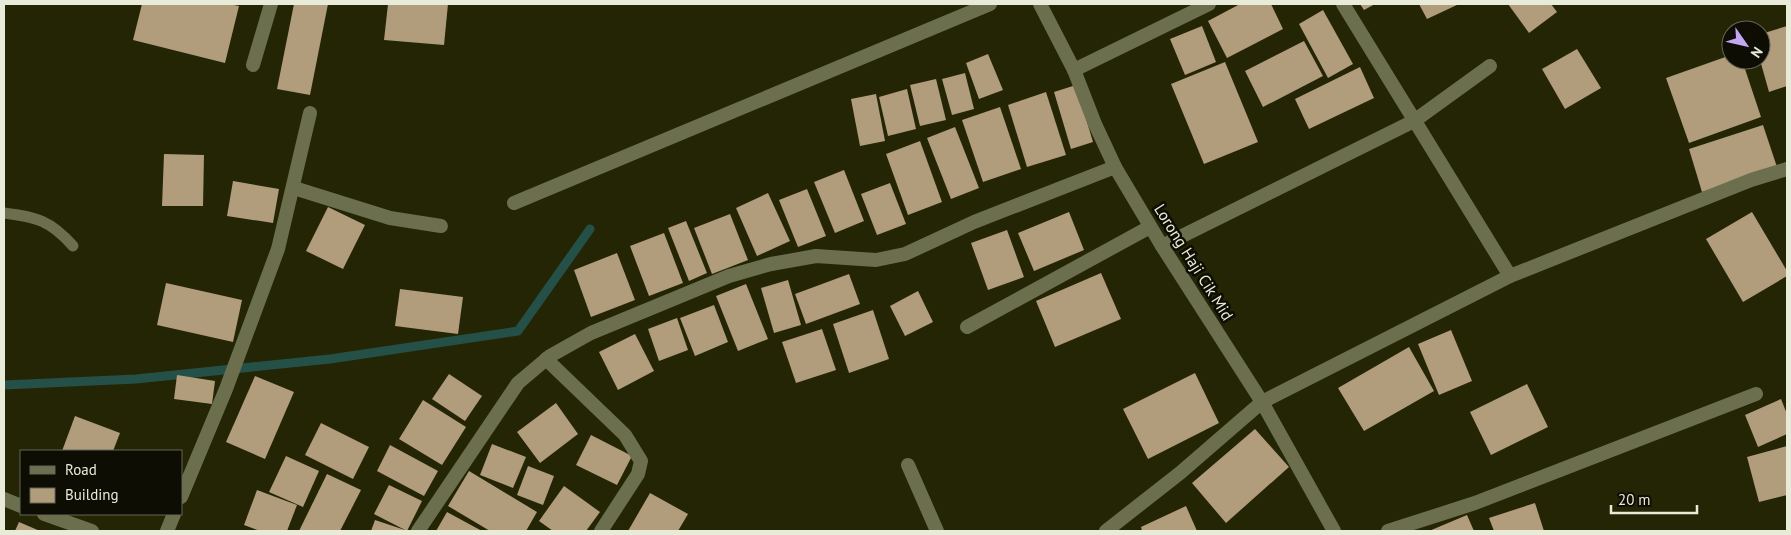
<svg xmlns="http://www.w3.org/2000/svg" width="1791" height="535" font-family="'PT Sans',sans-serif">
	<rect width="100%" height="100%" fill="#242505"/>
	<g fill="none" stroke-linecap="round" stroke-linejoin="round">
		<!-- stream -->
		<polyline stroke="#245048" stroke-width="9" points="4,385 136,379 330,359 518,331 590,229"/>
	</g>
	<!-- building -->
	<g fill="#b19c7c">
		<polygon points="142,4 229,4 239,6 225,63 133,40"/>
		<polygon points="294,4 328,4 310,95 277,89"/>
		<polygon points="388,4 448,4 444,45 384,40"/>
		<polygon points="1240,4 1271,4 1283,29 1227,58 1208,21"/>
		<polygon points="1360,4 1375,4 1364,10"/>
		<polygon points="1419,4 1459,4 1427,19"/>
		<polygon points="1508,4 1551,4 1557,12 1529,33"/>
		<polygon points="1323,10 1353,64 1328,78 1299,24"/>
		<polygon points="1202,26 1216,62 1185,75 1170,39"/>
		<polygon points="1787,26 1787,86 1769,92 1760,60 1761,34"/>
		<polygon points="1304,41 1323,76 1263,107 1245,71"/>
		<polygon points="1577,49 1601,88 1565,109 1542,69"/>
		<polygon points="988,54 1003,90 979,99 966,63"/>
		<polygon points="1731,55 1731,60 1742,60 1761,117 1689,143 1666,78"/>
		<polygon points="1225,62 1258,142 1204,164 1171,84"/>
		<polygon points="1360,67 1374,98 1309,129 1295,99"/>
		<polygon points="965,73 974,109 952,115 942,79"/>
		<polygon points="936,79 946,120 920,126 910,85"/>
		<polygon points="1076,85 1093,142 1071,149 1054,92"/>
		<polygon points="907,89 916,129 888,136 879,97"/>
		<polygon points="1046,92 1066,155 1027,167 1008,105"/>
		<polygon points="876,94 885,141 860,146 851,99"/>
		<polygon points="1000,107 1021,169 983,182 962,120"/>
		<polygon points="1763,125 1777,167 1702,192 1689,149"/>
		<polygon points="955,127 979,188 951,199 927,138"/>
		<polygon points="920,141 942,202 908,215 886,154"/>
		<polygon points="164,154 204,155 203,206 162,206"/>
		<polygon points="844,170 864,221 835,233 814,182"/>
		<polygon points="233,181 279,189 273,223 227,216"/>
		<polygon points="890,183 906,224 877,235 861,194"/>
		<polygon points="807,189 826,236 798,247 779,200"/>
		<polygon points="768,193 790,241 757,256 736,208"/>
		<polygon points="328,207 365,225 343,269 306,251"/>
		<polygon points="1069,212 1084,250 1034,271 1018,233"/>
		<polygon points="1752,212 1787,271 1787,276 1743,302 1706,239"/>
		<polygon points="730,214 748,260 712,274 694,228"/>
		<polygon points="686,221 707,273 689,281 668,228"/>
		<polygon points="1007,230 1024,277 988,290 971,243"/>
		<polygon points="664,233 683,283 649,296 630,246"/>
		<polygon points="617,253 635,300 591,317 574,270"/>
		<polygon points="1101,273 1121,319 1055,347 1036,301"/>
		<polygon points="849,274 860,304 806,324 795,294"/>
		<polygon points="788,280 801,325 774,333 761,288"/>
		<polygon points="166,283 242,300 233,342 157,325"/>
		<polygon points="746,284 768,339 738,351 716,296"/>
		<polygon points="400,289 463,297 458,334 395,326"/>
		<polygon points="918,291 933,322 905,336 890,306"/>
		<polygon points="714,305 728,342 695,356 680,318"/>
		<polygon points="873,310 889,359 849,373 833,324"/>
		<polygon points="677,318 688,350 659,361 648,329"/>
		<polygon points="822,329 836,370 796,383 782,342"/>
		<polygon points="1451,330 1472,381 1439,395 1418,344"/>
		<polygon points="635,334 654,371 618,390 599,352"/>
		<polygon points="1409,347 1434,391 1364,431 1338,388"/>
		<polygon points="1195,373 1219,423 1148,459 1123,409"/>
		<polygon points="449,374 482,396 465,421 432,399"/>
		<polygon points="177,375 215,381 212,404 174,399"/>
		<polygon points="255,376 294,392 265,459 226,442"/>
		<polygon points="1527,384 1548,427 1491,455 1470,412"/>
		<polygon points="1781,399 1787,414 1787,434 1758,447 1745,415"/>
		<polygon points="423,400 466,427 442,465 399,439"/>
		<polygon points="556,403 578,434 540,463 517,432"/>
		<polygon points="75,416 120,433 113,451 62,451"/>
		<polygon points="321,423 369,447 353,479 305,455"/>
		<polygon points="1255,429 1289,467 1226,523 1192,483"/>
		<polygon points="591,435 632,456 617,485 576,465"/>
		<polygon points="492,444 526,457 513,488 480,475"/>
		<polygon points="390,445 438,471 424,496 377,471"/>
		<polygon points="1787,446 1787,495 1759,502 1747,457"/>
		<polygon points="286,456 319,471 303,507 269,492"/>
		<polygon points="528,466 554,476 543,505 517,495"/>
		<polygon points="469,471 537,512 526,531 490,531 448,506"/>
		<polygon points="327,474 361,490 340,531 299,531"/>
		<polygon points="389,485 422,501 407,531 374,514"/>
		<polygon points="564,486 600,512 586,531 553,531 539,521"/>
		<polygon points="257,490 297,505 287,531 260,531 244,525"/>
		<polygon points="650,493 688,514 678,531 628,531"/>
		<polygon points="1535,503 1544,531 1494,531 1489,518"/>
		<polygon points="1186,506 1197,531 1142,531 1141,527"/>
		<polygon points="447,512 482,531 436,531"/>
		<polygon points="1467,515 1474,531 1429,531"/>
		<polygon points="375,520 408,531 371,531"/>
		<polygon points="19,522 40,531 15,531"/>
	</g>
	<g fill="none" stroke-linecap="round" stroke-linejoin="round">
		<!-- service -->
		<path stroke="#6c6f4e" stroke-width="11" d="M4 213C36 217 50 220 73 246"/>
		<!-- minor -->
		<g stroke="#6c6f4e" stroke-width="14">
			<polyline points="1040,4 1074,70 1095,124 1115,167 1162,246 1262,402 1334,531"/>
			<polyline points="1343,4 1510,276"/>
			<polyline points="253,65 271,4"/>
			<polyline points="1074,70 1209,4"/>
			<polyline points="294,188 390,218 441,226"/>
			<polyline points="514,203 990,4"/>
			<polyline points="1162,246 1414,121 1490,66"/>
			<polyline points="967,327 1150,227"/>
			<polyline points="546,359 625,435 641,461 638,474 601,531"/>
			<polyline points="908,465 937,531"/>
			<polyline points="181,497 226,389 278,249 310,113"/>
			<polyline points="4,499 21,506"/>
			<polyline points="44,514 92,531"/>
			<polyline points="167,531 174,514"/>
			<polyline points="418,531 518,383 550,356 591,333 729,276 771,264 816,256 876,260 905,254 974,222 1115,167"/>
			<polyline points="1106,531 1180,473 1262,402 1510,276 1751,180 1787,169"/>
			<polyline points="1388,531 1475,503 1756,394"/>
		</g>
	</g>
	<g text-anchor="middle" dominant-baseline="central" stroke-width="5" stroke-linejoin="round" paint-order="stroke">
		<!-- street labels -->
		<g font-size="16" fill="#e9ebd9" stroke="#0d0d03">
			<text transform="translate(1194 262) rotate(58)">Lorong Haji Cik Mid</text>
		</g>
	</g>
	<!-- border -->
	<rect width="1791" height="535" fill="none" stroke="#e9ebd9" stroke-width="10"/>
	<!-- legend -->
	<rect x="20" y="450" width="162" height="65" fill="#0d0d03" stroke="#656659"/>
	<rect x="30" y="466" width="25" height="8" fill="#6c6f4e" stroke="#656659"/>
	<text x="65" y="475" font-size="15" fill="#e9ebd9">Road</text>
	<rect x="30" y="488" width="25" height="15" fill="#b19c7c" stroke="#656659"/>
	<text x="65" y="500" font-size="15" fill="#e9ebd9">Building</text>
	<!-- north arrow -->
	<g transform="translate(1746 45) rotate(124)"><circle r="24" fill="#0d0d03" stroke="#656659"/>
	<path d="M0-4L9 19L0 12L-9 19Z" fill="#c3a7f2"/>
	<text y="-8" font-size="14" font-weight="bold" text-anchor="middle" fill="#e9ebd9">N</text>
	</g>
	<!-- scale -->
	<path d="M1611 505v8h86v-8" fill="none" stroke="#e9ebd9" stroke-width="2.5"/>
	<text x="1618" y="505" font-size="15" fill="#e9ebd9" stroke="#0d0d03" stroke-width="4" paint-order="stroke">20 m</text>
</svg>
